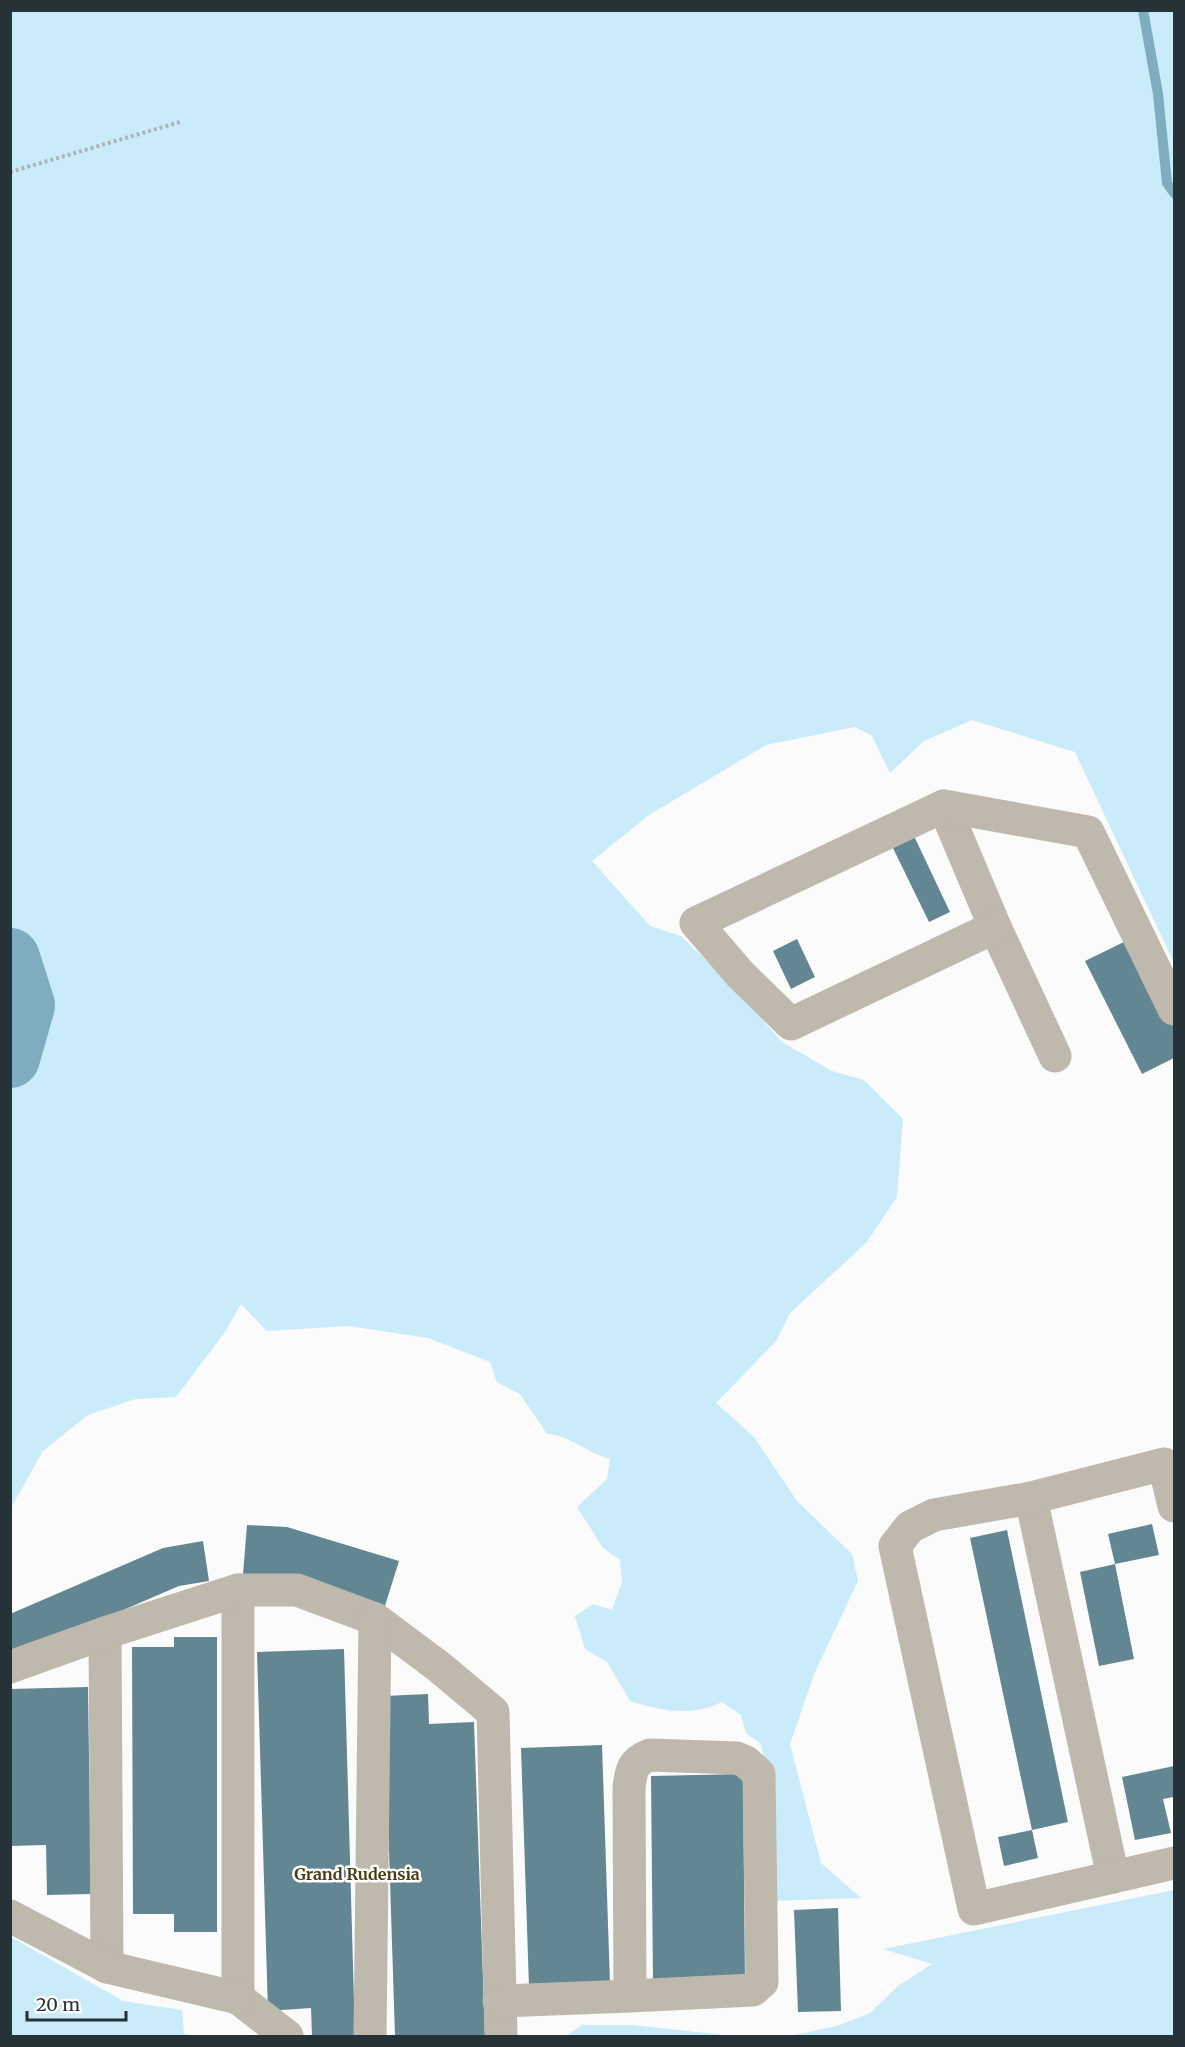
<svg xmlns="http://www.w3.org/2000/svg" width="1185" height="2047" font-family="Merriweather,serif">
	<rect width="100%" height="100%" fill="#fbfbfb"/>
	<!-- green -->
	<g fill="#caebf9">
		<path d="M11 11H1174V963L1075 752 972 720 924 741 890 773 872 736 855 727 766 745 649 815 592 861 650 926 681 936 732 985 782 1042 832 1071 864 1080 903 1119 897 1197 866 1243 790 1313 776 1341 716 1403 754 1437 797 1501 852 1554 858 1581 815 1672 790 1744 821 1863 861 1898 770 1901 771 1799 761 1744 746 1733 741 1715 722 1702C691 1717 662 1711 630 1701L607 1662 585 1649 575 1616 593 1604 612 1610 622 1582 620 1560 603 1548 577 1507 607 1479 610 1459C584 1452 573 1436 547 1434L520 1394 497 1382 490 1362 428 1338 348 1326 267 1331 241 1304 225 1332 176 1397 136 1399 88 1415 43 1451 11 1508Z"/>
		<polygon points="1174,1890 1174,2036 791,2036 840,2025 870,2013 898,1986 932,1964 883,1949"/>
		<polygon points="11,1937 123,2001 182,2010 184,2034 196,2036 11,2036"/>
		<polygon points="582,2025 632,2025 734,2036 566,2036"/>
	</g>
	<g fill="none" stroke-linecap="round" stroke-linejoin="round">
		<!-- stream -->
		<polyline stroke="#7eadbf" stroke-width="10" points="1143,10 1158,94 1167,183 1174,193"/>
		<!-- river -->
		<polyline stroke="#7eadbf" stroke-width="60" points="10,958 25,1005 10,1058"/>
	</g>
	<!-- building -->
	<g fill="#638693">
		<polygon points="914,836 950,912 929,922 892,846"/>
		<polygon points="797,939 815,977 791,989 773,951"/>
		<polygon points="1130,939 1174,1028 1174,1058 1142,1074 1085,961"/>
		<polygon points="1152,1524 1159,1555 1115,1564 1108,1534"/>
		<polygon points="247,1525 287,1527 399,1561 384,1609 243,1574"/>
		<polygon points="1007,1530 1068,1822 1032,1830 970,1538"/>
		<polygon points="203,1541 209,1581 179,1586 14,1657 10,1648 10,1614 163,1548"/>
		<polygon points="1115,1564 1134,1659 1099,1666 1080,1572"/>
		<polygon points="174,1637 217,1637 217,1932 174,1932 174,1914 133,1914 132,1647 174,1647"/>
		<polygon points="344,1649 355,2036 312,2036 311,2008 268,2011 257,1652"/>
		<polygon points="88,1687 91,1894 47,1895 46,1845 10,1846 10,1689"/>
		<polygon points="428,1694 429,1724 474,1722 485,2036 395,2036 384,1696"/>
		<polygon points="602,1745 610,1984 529,1987 521,1748"/>
		<polygon points="1174,1766 1174,1797 1163,1799 1171,1833 1135,1840 1122,1777"/>
		<polygon points="743,1774 745,1980 653,1982 651,1776"/>
		<polygon points="1032,1830 1038,1858 1004,1866 998,1837"/>
		<polygon points="838,1908 841,2011 798,2012 794,1910"/>
	</g>
	<g fill="none" stroke-linecap="round" stroke-linejoin="round">
		<!-- path -->
		<polyline stroke="#aeb3b5" stroke-width="4" stroke-dasharray="3 3" stroke-linecap="butt" points="10,172 180,122"/>
		<!-- street -->
		<g stroke="#beb9ac" stroke-width="33">
			<polyline points="944,806 995,927 1055,1056"/>
			<polyline points="995,927 791,1024 740,974 696,923 944,806 1088,832 1174,1009"/>
			<polyline points="1031,1498 1113,1877"/>
			<polyline points="1174,1506 1164,1464 1031,1498 934,1515 910,1527 895,1546 974,1909 1174,1863"/>
			<polyline points="238,1590 238,1998 287,2036"/>
			<polyline points="105,1633 107,1967"/>
			<polyline points="10,1667 105,1633 238,1590 297,1590 375,1619 438,1666 493,1712 501,2036"/>
			<polyline points="10,1916 107,1967 238,1998"/>
			<path d="M499 2001 630 1996 629 1788C631 1770 633 1761 650 1755L737 1758 746 1762 759 1774 762 1982 753 1990 630 1996"/>
			<polyline points="370,2036 375,1619"/>
		</g>
	</g>
	<g text-anchor="middle" dominant-baseline="central" stroke-width="5" stroke-linejoin="round" paint-order="stroke">
		<!-- neighbourhood labels -->
		<g font-size="16" font-weight="bold" fill="#4a3b13" stroke="#fff">
			<text x="357" y="1874">Grand Rudensia</text>
		</g>
	</g>
	<!-- border -->
	<rect width="1185" height="2047" fill="none" stroke="#253339" stroke-width="24"/>
	<!-- scale -->
	<path d="M27 2011v9h99v-9" fill="none" stroke="#253339" stroke-width="3"/>
	<text x="36" y="2011" font-size="18" fill="#253339" stroke="#ffffff" stroke-width="4.5" paint-order="stroke">20 m</text>
</svg>
